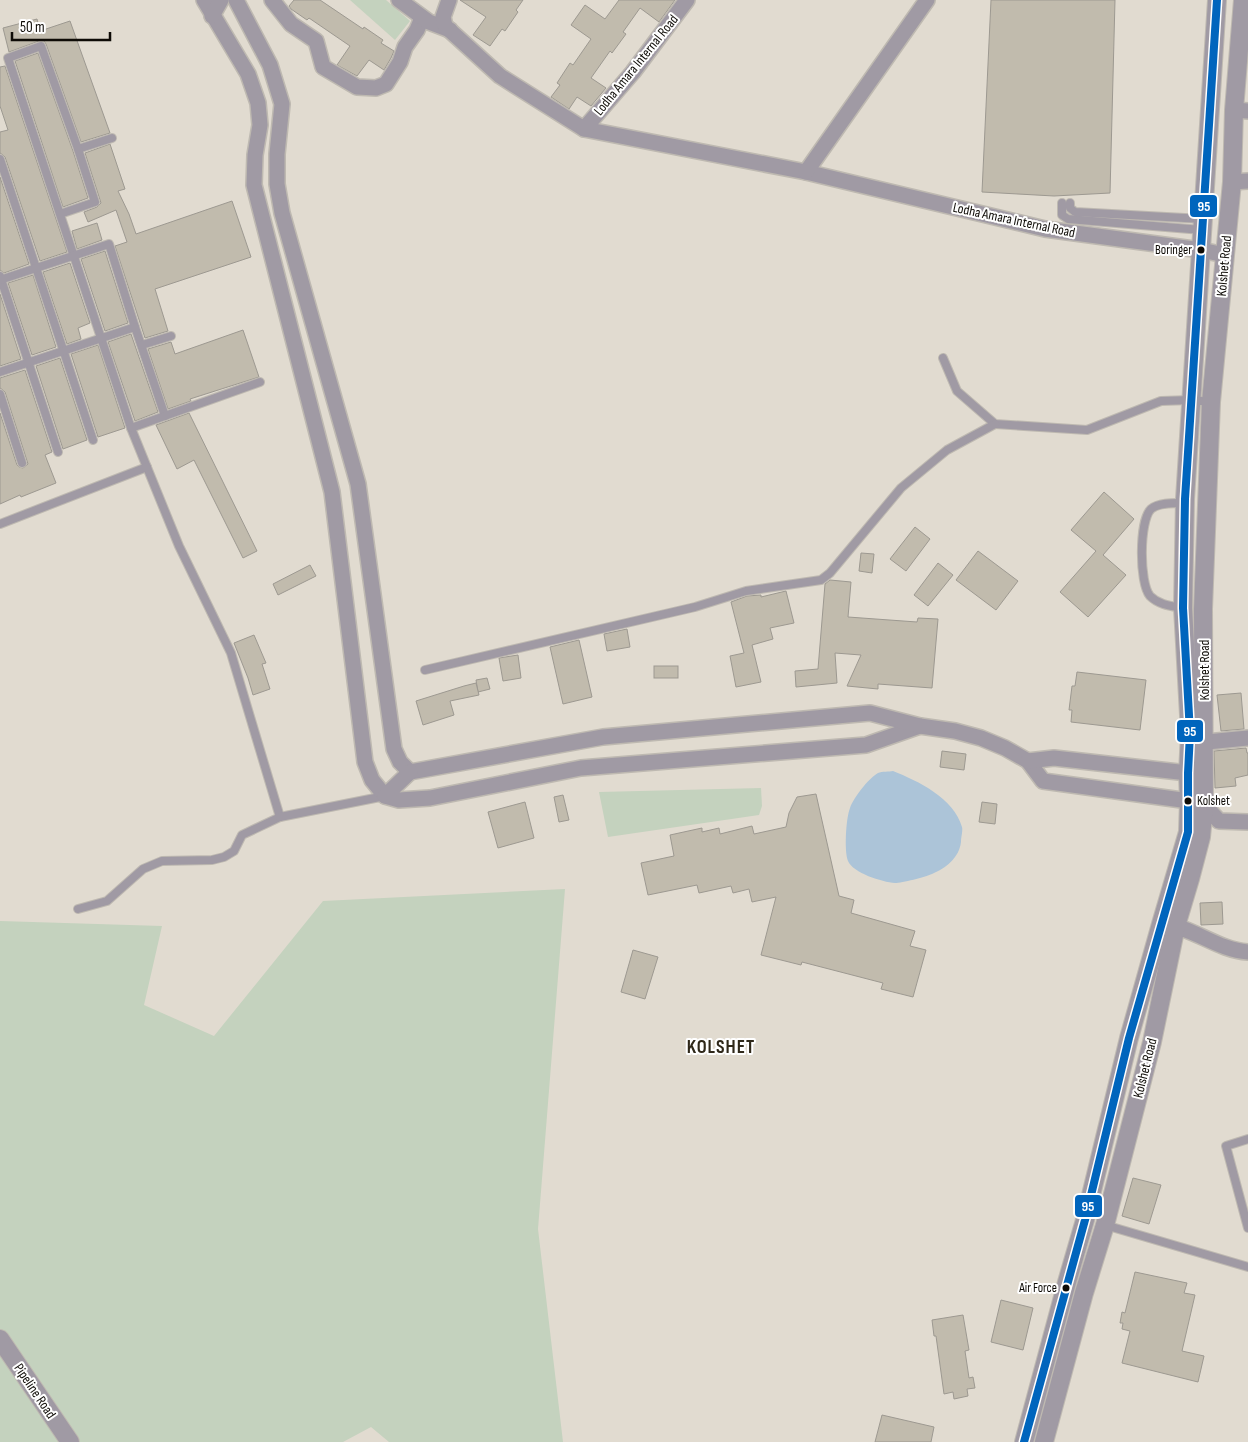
<svg xmlns="http://www.w3.org/2000/svg" width="1248" height="1442" font-family="'Sofia Sans Condensed',sans-serif">
	<rect width="100%" height="100%" fill="#e1dbd0"/>
	<!-- green -->
	<g fill="#c4d2be">
		<polygon points="350,0 386,0 410,21 395,40"/>
		<polygon points="761,788 762,806 759,815 608,837 599,792"/>
		<polygon points="565,889 538,1229 563,1442 389,1442 371,1427 343,1442 0,1442 0,921 162,926 144,1005 214,1036 323,901"/>
	</g>
	<!-- water -->
	<path fill="#acc4d8" d="M893 771C918 781 954 798 962 827 963 831 961 837 961 842 959 858 946 868 932 874 925 877 902 883 895 883 882 882 853 873 848 861 844 851 846 818 850 808 854 797 868 779 878 773 882 771 889 772 893 771Z"/>
	<!-- building -->
	<g fill="#c1bbad" stroke="#9d9991">
		<polygon points="294,0 320,0 363,29 364,27 383,40 381,43 394,51 391,58 384,70 369,60 357,76 337,65 350,46 309,18 307,20 291,9 289,6"/>
		<polygon points="460,0 523,0 516,10 518,12 505,31 502,29 490,46 473,35 486,17"/>
		<polygon points="619,0 675,0 659,22 640,8 623,32 626,34 612,53 610,51 591,78 606,88 591,106 577,97 569,109 551,97 560,85 557,83 570,63 573,65 591,39 571,25 585,5 605,19"/>
		<polygon points="991,0 1115,0 1110,193 1054,196 982,192"/>
		<polygon points="37,19 40,31 70,21 110,133 81,142 46,44 44,41 39,41 9,52 3,28"/>
		<polygon points="38,53 73,151 88,198 63,207 15,61"/>
		<polygon points="5,66 67,252 40,261 5,157 3,155 0,153 0,132 8,130 0,106 0,67"/>
		<polygon points="110,144 125,189 118,191 129,214 136,234 232,201 251,257 155,289 168,331 145,338 115,246 127,242 116,210 88,222 84,212 97,207 101,203 85,153"/>
		<polygon points="0,177 29,264 4,273 0,270"/>
		<polygon points="97,223 102,240 77,249 72,231"/>
		<polygon points="105,251 128,323 105,331 81,259"/>
		<polygon points="70,263 90,323 78,328 81,339 67,344 43,272"/>
		<polygon points="33,275 56,347 32,355 8,283"/>
		<polygon points="0,294 21,359 0,366"/>
		<polygon points="243,330 259,377 190,399 191,401 168,409 148,349 171,342 175,354"/>
		<polygon points="131,334 158,412 135,421 108,342"/>
		<polygon points="98,345 125,428 98,437 71,354"/>
		<polygon points="60,358 87,440 63,449 36,366"/>
		<polygon points="25,370 52,452 45,455 56,483 21,497 20,495 0,504 0,413 17,465 19,467 23,468 28,464 5,392 3,390 0,388 0,378"/>
		<polygon points="189,413 257,551 243,558 194,460 177,469 156,425"/>
		<polygon points="1104,492 1134,519 1103,555 1126,575 1088,617 1060,592 1096,551 1071,530"/>
		<polygon points="915,527 930,539 906,571 890,559"/>
		<polygon points="978,551 1018,581 996,610 956,580"/>
		<polygon points="861,553 874,554 872,573 859,571"/>
		<polygon points="938,563 953,575 928,606 914,595"/>
		<polygon points="310,565 316,576 278,595 273,584"/>
		<polygon points="830,580 851,582 848,617 917,622 918,618 938,619 932,688 878,684 878,689 847,686 861,655 835,653 837,683 796,687 795,671 818,669 825,584"/>
		<polygon points="786,591 794,623 770,628 773,639 752,645 761,682 736,687 730,656 744,653 731,602 747,596 761,595 761,597"/>
		<polygon points="627,629 630,647 607,651 604,634"/>
		<polygon points="254,635 266,663 262,664 270,689 253,695 248,678 234,643"/>
		<polygon points="579,640 592,697 563,704 550,647"/>
		<polygon points="518,655 521,678 503,681 499,658"/>
		<rect x="654" y="666" width="24" height="12"/>
		<polygon points="1077,672 1146,680 1140,730 1071,722 1072,710 1069,710 1072,686 1075,686"/>
		<polygon points="487,678 490,689 478,692 476,680"/>
		<polygon points="476,683 479,695 450,701 454,715 423,725 416,701 464,686"/>
		<polygon points="1241,693 1244,729 1221,731 1217,695"/>
		<polygon points="1246,748 1247,753 1248,753 1248,775 1235,778 1236,786 1215,788 1214,751"/>
		<polygon points="942,751 966,754 964,770 940,767"/>
		<polygon points="816,794 839,896 854,900 851,913 915,931 910,946 926,950 913,997 881,989 883,983 802,962 801,965 761,955 776,897 752,902 749,889 733,893 731,886 699,893 697,885 648,895 641,863 674,856 670,835 702,828 702,832 719,828 720,834 752,826 754,834 786,827 789,813 797,797"/>
		<polygon points="563,795 569,820 559,822 554,797"/>
		<polygon points="525,802 534,838 498,848 488,812"/>
		<polygon points="982,802 997,804 995,824 979,822"/>
		<polygon points="1222,902 1223,924 1201,925 1200,903"/>
		<polygon points="633,950 658,957 645,999 621,992"/>
		<polygon points="1133,1178 1161,1185 1149,1224 1122,1216"/>
		<polygon points="1135,1272 1187,1283 1184,1293 1195,1295 1182,1351 1204,1356 1198,1382 1122,1363 1130,1331 1122,1329 1123,1323 1120,1323 1122,1312 1125,1313"/>
		<polygon points="1001,1300 1033,1308 1023,1350 991,1342"/>
		<polygon points="963,1315 969,1350 965,1351 969,1378 973,1377 975,1388 967,1389 968,1396 954,1399 953,1392 944,1394 936,1336 934,1336 932,1320"/>
		<polygon points="882,1415 934,1427 931,1442 875,1442"/>
	</g>
	<g fill="none" stroke-linecap="round" stroke-linejoin="round">
		<!-- service casing -->
		<g stroke="#beb9b1" stroke-width="10">
			<g id="service">
				<polyline points="78,149 112,138"/>
				<polyline points="0,159 93,440"/>
				<polyline points="1062,203 1062,215 1068,219 1202,230"/>
				<polyline points="1070,203 1070,208 1075,212 1203,219"/>
				<polyline points="60,214 95,202 78,149 41,46 8,58 131,428 179,546 231,653 280,817 242,835 234,851 224,857 212,860 162,861 143,869 107,901 78,909"/>
				<polyline points="0,276 58,452"/>
				<polyline points="0,280 109,244 135,327 0,372"/>
				<polyline points="135,327 165,416"/>
				<polyline points="142,345 171,336"/>
				<polyline points="943,358 957,391 995,424 1087,430 1161,401 1191,400 1211,402"/>
				<polyline points="0,394 22,463"/>
				<polyline points="131,428 260,382"/>
				<polyline points="0,524 147,467"/>
				<path d="M1182 608C1171 606 1159 605 1150 596 1139 583 1139 521 1151 509 1159 502 1175 503 1185 503"/>
				<polyline points="425,670 695,607 746,591 821,580 830,573 901,488 947,450 995,424"/>
				<polyline points="280,817 385,796"/>
				<polyline points="1248,1139 1226,1146 1248,1228"/>
				<polyline points="1105,1225 1248,1267"/>
			</g>
		</g>
		<!-- minor casing -->
		<g stroke="#beb9b1" stroke-width="18">
			<g id="minor">
				<polyline points="204,0 248,74 258,103 260,125 255,155 254,185 332,492 365,762 372,780 385,796 399,800 430,798 581,768 866,745 920,726"/>
				<polyline points="236,0 270,65 282,104 277,154 277,184 282,213 358,484 394,749 400,762 410,772 603,737 870,713 920,726 955,731 981,738 1005,748 1028,761 1043,781 1189,801 1204,805 1219,821 1248,822"/>
				<polyline points="272,0 291,24 316,41 323,67 357,87 376,88 386,84 400,62 405,47 417,30 422,18"/>
				<polyline points="399,0 429,22 450,30"/>
				<polyline points="449,0 443,17 445,26 500,76 584,129 806,172 1045,229 1201,250 1225,255"/>
				<polyline points="212,16 221,0"/>
				<polyline points="1234,110 1248,111"/>
				<polyline points="584,129 633,72 687,0"/>
				<polyline points="806,172 927,0"/>
				<polyline points="1232,182 1248,181"/>
				<polyline points="1205,741 1207,742 1248,738"/>
				<polyline points="1028,761 1054,758 1188,773"/>
				<polyline points="385,796 410,772"/>
				<path d="M1165 924C1194 928 1218 950 1248 952"/>
			</g>
		</g>
		<!-- tertiary casing -->
		<g stroke="#beb9b1" stroke-width="20">
			<g id="tertiary">
				<polyline points="0,1339 70,1442"/>
				<polyline points="1024,1442 1067,1282 1085,1220 1129,1038 1161,924 1188,832 1189,801 1188,773 1190,733 1183,608 1185,499 1217,0"/>
				<polyline points="1044,1442 1084,1293 1105,1225 1152,1042 1176,926 1190,879 1201,837 1204,805 1203,609 1211,402 1232,182 1234,110 1243,0"/>
			</g>
		</g>
		<!-- service -->
		<use href="#service" stroke="#a09aa4" stroke-width="8"/>
		<!-- minor -->
		<use href="#minor" stroke="#a09aa4" stroke-width="15"/>
		<!-- tertiary -->
		<use href="#tertiary" stroke="#a09aa4" stroke-width="18"/>
		<!-- bus-1 casing -->
		<g stroke="#fff" stroke-width="11">
			<polyline id="bus-1" points="1024,1442 1085,1220 1129,1038 1188,832 1188,773 1190,733 1183,608 1185,499 1217,0"/>
		</g>
		<!-- bus-1 -->
		<use href="#bus-1" stroke="#0065bd" stroke-width="8"/>
	</g>
	<!-- markers -->
	<g fill="#0e0b06" stroke="#fff" stroke-width="2">
		<circle cx="1201" cy="250" r="4.5"/>
		<circle cx="1188" cy="801" r="4.5"/>
		<circle cx="1066" cy="1288" r="4.5"/>
	</g>
	<g text-anchor="middle" dominant-baseline="central" stroke-width="4" stroke-linejoin="round" paint-order="stroke">
		<!-- bus labels -->
		<g font-size="13" fill="#0e0b06" stroke="#fff" text-anchor="end">
			<text x="1192" y="250">Boringer</text>
			<text x="1197" y="801" text-anchor="start">Kolshet</text>
			<text x="1057" y="1288">Air Force</text>
		</g>
		<!-- street labels -->
		<g font-size="14" fill="#0e0b06" stroke="#fff">
			<text transform="translate(636 65) rotate(-51)">Lodha Amara Internal Road</text>
			<text transform="translate(1014 220) rotate(12)">Lodha Amara Internal Road</text>
			<text transform="translate(1224 266) rotate(-85)">Kolshet Road</text>
			<text transform="translate(1204 670) rotate(-90)">Kolshet Road</text>
			<text transform="translate(1145 1068) rotate(-76)">Kolshet Road</text>
			<text transform="translate(35 1391) rotate(56)">Pipeline Road</text>
		</g>
		<!-- district labels -->
		<g font-size="19" font-weight="bold" letter-spacing="1" fill="#2f2819" stroke="#fff">
			<text x="721" y="1047">KOLSHET</text>
		</g>
	</g>
	<g stroke="#fff" stroke-width="2">
		<rect x="1189" y="194" width="29" height="24" rx="5" fill="#0065bd"/>
		<rect x="1176" y="719" width="28" height="24" rx="5" fill="#0065bd"/>
		<rect x="1074" y="1194" width="29" height="24" rx="5" fill="#0065bd"/>
	</g>
	<g font-size="14" text-anchor="middle" font-weight="bold" fill="#fff">
		<text x="1204" y="211">95</text>
		<text x="1190" y="736">95</text>
		<text x="1088" y="1211">95</text>
	</g>
	<!-- scale -->
	<path d="M12 32v8h98v-8" fill="none" stroke="#0e0b06" stroke-width="2.5"/>
	<text x="20" y="32" font-size="15" fill="#0e0b06" stroke="#ffffff" stroke-width="4" paint-order="stroke">50 m</text>
</svg>
